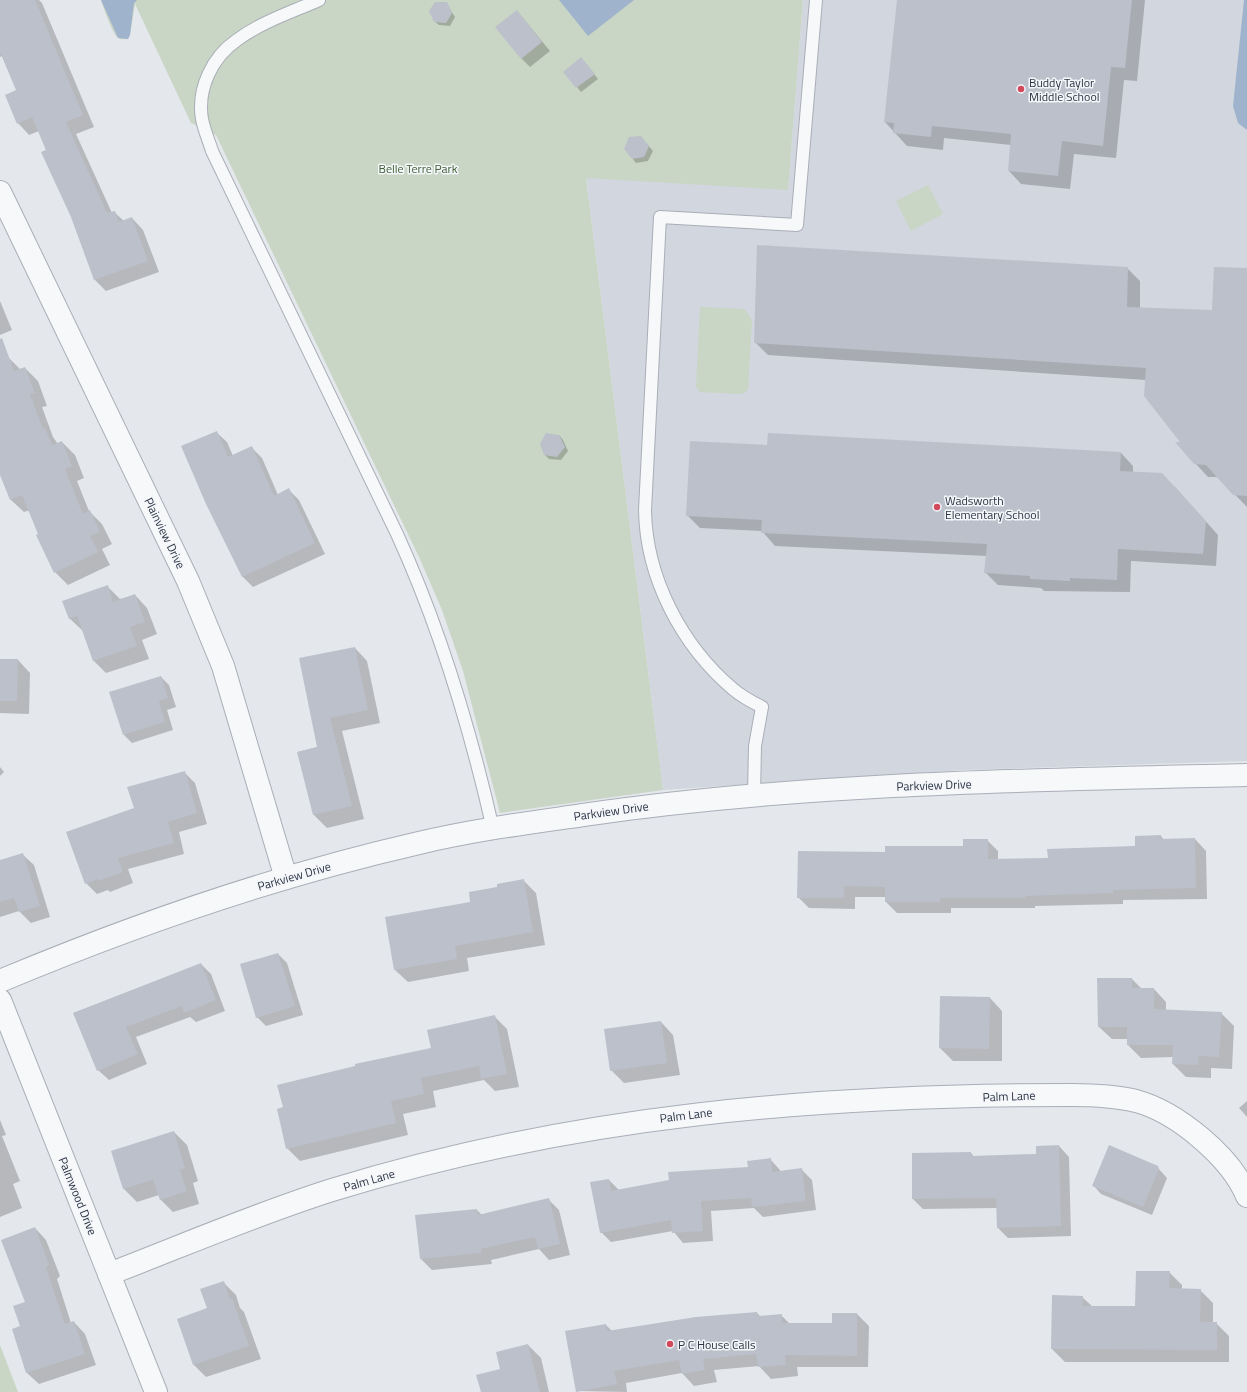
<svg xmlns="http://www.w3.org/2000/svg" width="1247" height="1392" font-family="'Titillium Web',sans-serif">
	<rect width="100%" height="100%" fill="#e4e7ec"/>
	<!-- built -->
	<polygon fill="#d2d6de" points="803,0 1247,0 1247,761 965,770 663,790 586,177 788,189"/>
	<!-- green -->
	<g fill="#c9d6c5">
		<path d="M101 0H803L788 190 586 178 663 790 500 813 463 671 442 610 419 557 216 135 191 123 135 4 130 35 128 39C125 39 121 40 118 38 112 33 104 9 101 0Z"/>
		<polygon points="928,185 943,214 911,231 896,201"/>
		<polygon points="700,307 745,309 752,320 748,390 741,394 700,392 696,387"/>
		<polygon points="0,1345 18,1392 0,1392"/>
	</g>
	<!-- water -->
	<g fill="#9fb4cc">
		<polygon points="101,0 137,0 134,3 130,35 128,39 118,38"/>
		<polygon points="559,0 634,0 588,36"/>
		<polygon points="1244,0 1247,0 1247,130 1238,123 1233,106"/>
	</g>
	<!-- shadow -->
	<g fill="#0003">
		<polygon points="0,0 39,0 42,3 94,127 76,134 112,213 114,212 124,221 132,218 143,230 159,272 106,291 95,280 39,131 29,135 18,123 18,91 2,56 0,57"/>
		<polygon points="898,0 1145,0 1137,81 1124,80 1116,158 1074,154 1070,189 1021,184 1009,171 1011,145 944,138 943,150 907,146 885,122"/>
		<polygon points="446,3 455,17 450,26 439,25 434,21"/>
		<polygon points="517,11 550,51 530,67 521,58"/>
		<polygon points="585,63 598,79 581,92 565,72"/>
		<polygon points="641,137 653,151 648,161 636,163 632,158"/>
		<polygon points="1127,268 1140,281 1140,308 1213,311 1247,269 1247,507 1218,477 1208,477 1195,463 1146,380 768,355 755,342"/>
		<polygon points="0,301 12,330 0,335"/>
		<polygon points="0,342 8,357 21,370 25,368 38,381 47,406 42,407 53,437 58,444 62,442 75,455 84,478 77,481 89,511 102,524 112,544 102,549 110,565 68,585 55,572 30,510 24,512 11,500 0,473"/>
		<polygon points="216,432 227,442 233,456 252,448 262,458 278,495 289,490 299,500 325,554 253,587 243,577"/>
		<polygon points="559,435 563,440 568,451 561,460 549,459 545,455"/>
		<polygon points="768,446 1121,453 1133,466 1133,473 1175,487 1218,535 1216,566 1131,561 1130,592 1044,591 1041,588 998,585 985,572 987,556 775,546 762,531 700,528 687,515"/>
		<polygon points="108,587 120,599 135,595 147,608 157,634 142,640 149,659 106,673 93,660 83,631 69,618"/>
		<polygon points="355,648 367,661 380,723 342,731 364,819 327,828 314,815 298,752 318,747"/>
		<polygon points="0,660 18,660 30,673 29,714 0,713"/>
		<polygon points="161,677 169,685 176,707 167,710 173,730 132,743 124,735"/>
		<polygon points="0,767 4,772 0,776"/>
		<polygon points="184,772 195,783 207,824 179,832 184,854 128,869 133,883 110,892 108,890 97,894 86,883"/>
		<polygon points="1161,836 1164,840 1195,839 1206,851 1207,899 1123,900 1123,904 1035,906 1035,908 951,908 951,913 897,913 886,902 886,897 855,897 855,909 809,908 798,897 886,853 964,847 987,840 998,851 998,860 1049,859 1136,847"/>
		<polygon points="22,854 34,865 50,917 31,923 19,911 0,917 0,861"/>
		<polygon points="523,880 536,893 545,945 467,958 469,971 408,982 395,970 472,902 499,887"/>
		<polygon points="278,954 287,963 303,1015 266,1026 257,1017"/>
		<polygon points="201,964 211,974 225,1011 196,1022 190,1017 136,1037 147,1064 109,1080 98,1070 74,1013"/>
		<polygon points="1132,979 1142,989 1154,989 1166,1002 1166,1010 1221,1013 1234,1026 1232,1069 1211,1068 1211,1078 1186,1077 1173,1064 1173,1057 1141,1058 1128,1045 1128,1039 1112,1039 1099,1027"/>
		<polygon points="990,998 1002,1011 1002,1061 953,1061 940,1048"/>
		<polygon points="494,1016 507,1029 519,1087 495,1091 484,1080 433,1091 436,1107 403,1114 408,1135 300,1161 287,1148 432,1049"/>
		<polygon points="661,1022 673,1035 680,1075 624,1083 611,1070"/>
		<polygon points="1247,1101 1247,1117 1239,1108"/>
		<polygon points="0,1120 6,1135 2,1136 20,1181 13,1184 22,1208 0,1217"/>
		<polygon points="174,1132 187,1145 198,1181 193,1183 199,1204 173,1212 160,1199 159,1195 137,1202 124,1189 112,1151"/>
		<polygon points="1059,1146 1069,1157 1071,1236 1008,1238 998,1228 997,1208 923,1209 913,1199 913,1154 971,1153 974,1157 1037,1155"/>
		<polygon points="770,1159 780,1170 781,1172 802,1170 812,1180 816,1210 763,1217 754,1208 711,1211 713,1241 683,1243 673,1231 611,1242 601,1232 609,1180 619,1190 749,1168"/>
		<polygon points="1157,1167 1167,1178 1152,1215 1101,1194 1093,1185"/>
		<polygon points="548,1199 559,1210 570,1255 549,1260 539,1249 491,1260 492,1264 432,1270 421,1259 477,1210 482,1215"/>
		<polygon points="35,1228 46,1240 60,1276 57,1279 71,1323 74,1322 85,1334 96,1365 39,1384 27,1373 21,1327 26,1303"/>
		<polygon points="1169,1272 1182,1285 1182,1290 1200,1290 1213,1303 1213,1323 1216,1323 1229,1336 1229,1362 1065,1362 1052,1349 1082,1297 1093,1307 1136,1307"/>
		<polygon points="223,1282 236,1295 240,1308 244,1312 261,1359 206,1377 194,1365 208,1309"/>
		<polygon points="757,1313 761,1317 781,1315 790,1324 833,1324 857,1314 869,1326 868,1367 797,1367 798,1376 771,1379 759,1366 714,1370 717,1382 694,1386 682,1373 626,1383 627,1392 577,1391 606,1325 612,1331"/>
		<polygon points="528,1345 541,1358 549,1392 482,1392 501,1370"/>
	</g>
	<!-- building -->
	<g fill="#bbc0ca">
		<polygon points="0,0 35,0 83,115 66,122 107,213 115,211 119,222 132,217 148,261 94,280 71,217 41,152 46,150 32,117 17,124 5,95 16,90 0,52"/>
		<polygon points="897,0 1132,0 1125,68 1111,67 1103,146 1062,141 1058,176 1008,171 1011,134 932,126 931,137 893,133 894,123 884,122"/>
		<polygon points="435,2 447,2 452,13 446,23 434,22 429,11"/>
		<polygon points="517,10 542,42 521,59 495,27"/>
		<polygon points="581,57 595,74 576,88 563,72"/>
		<polygon points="641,136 649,146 644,157 632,159 624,149 629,137"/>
		<polygon points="757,245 1128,267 1127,307 1212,310 1214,267 1247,268 1247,496 1233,495 1206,465 1194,464 1175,442 1180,442 1144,396 1146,368 754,343"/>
		<polygon points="2,338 14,371 25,367 35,393 30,394 43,429 45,428 52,445 62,441 72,466 65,469 83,514 90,510 100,532 90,536 98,552 54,573 36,535 38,534 22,495 10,500 0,475 0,339"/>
		<polygon points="217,431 228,457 252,446 274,496 289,488 315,543 242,577 206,504 181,446"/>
		<polygon points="546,433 559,435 565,447 557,457 544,455 540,444"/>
		<polygon points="768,433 1121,452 1120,471 1162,473 1206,521 1203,554 1118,549 1117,580 1070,578 1070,581 1030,579 1030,576 984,573 987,544 761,533 762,520 686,516 690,441 767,445"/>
		<polygon points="108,585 113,602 135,594 145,622 130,627 137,646 93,661 77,616 69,619 62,601"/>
		<polygon points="355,647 368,710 330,718 352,806 313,815 297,752 317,747 299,658"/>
		<polygon points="0,659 18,659 17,701 0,701"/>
		<polygon points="161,676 168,698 159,701 165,722 123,735 109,692"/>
		<polygon points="185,771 197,813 168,822 174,843 118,858 123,872 98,881 98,879 85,884 66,832 134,808 127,787"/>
		<polygon points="1161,835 1161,839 1195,838 1196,888 1113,890 1113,893 1025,896 1025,898 940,898 940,902 885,902 885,887 844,886 844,898 797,898 798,851 885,852 885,846 963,846 963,839 988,839 988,859 1048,858 1047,849 1135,846 1135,836"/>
		<polygon points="23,853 40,906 19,912 14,898 0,902 0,860"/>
		<polygon points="524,879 533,932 455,946 457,959 394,970 385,917 470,902 469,892 497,887 497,884"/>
		<polygon points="278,953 295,1006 256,1018 240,964"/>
		<polygon points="201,963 216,1000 184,1013 182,1006 126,1027 138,1054 97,1071 73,1013"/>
		<polygon points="1097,978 1132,978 1132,988 1154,988 1154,1009 1222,1012 1219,1057 1199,1056 1198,1065 1172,1064 1173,1045 1127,1045 1127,1027 1098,1027"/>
		<polygon points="940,996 990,997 989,1049 939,1048"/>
		<polygon points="495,1015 507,1074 481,1079 479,1066 421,1078 424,1094 391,1101 396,1123 286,1149 277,1109 283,1107 277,1085 355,1066 355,1064 431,1048 427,1030"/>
		<polygon points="661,1021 667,1063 610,1071 604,1029"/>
		<polygon points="174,1131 185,1168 180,1170 187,1191 160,1200 153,1180 123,1189 111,1151"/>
		<polygon points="1059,1145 1061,1226 997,1228 996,1198 912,1199 912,1153 971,1152 971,1156 1036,1154 1036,1146"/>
		<polygon points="1109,1145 1158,1166 1159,1169 1143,1207 1092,1186"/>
		<polygon points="771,1158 772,1172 802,1168 806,1201 752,1207 751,1198 701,1201 703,1231 672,1233 671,1220 600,1233 590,1182 609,1179 611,1191 669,1180 668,1172 748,1167 747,1161"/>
		<polygon points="549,1198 560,1244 538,1249 535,1237 481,1249 481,1253 420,1259 415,1215 477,1209 478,1215"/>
		<polygon points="35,1227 49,1264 46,1268 65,1324 74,1321 85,1354 26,1373 12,1329 20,1326 13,1306 25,1302 1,1240"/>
		<polygon points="1136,1271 1170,1271 1169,1288 1201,1289 1200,1322 1217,1322 1217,1350 1051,1349 1052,1295 1083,1296 1083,1306 1135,1306"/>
		<polygon points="224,1281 230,1299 232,1298 249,1346 193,1365 177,1319 207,1308 200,1289"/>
		<polygon points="757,1312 758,1316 782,1314 782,1323 832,1323 832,1313 857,1313 857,1356 785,1355 786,1365 758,1367 756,1354 703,1359 705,1370 682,1374 679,1360 614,1371 617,1384 576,1392 565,1331 606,1324 607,1331 696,1317"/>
		<polygon points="528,1344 540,1392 481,1392 476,1375 500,1369 496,1352"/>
	</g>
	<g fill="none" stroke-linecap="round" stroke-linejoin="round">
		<!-- service casing -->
		<g stroke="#a9aeb7" stroke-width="14">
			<g id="service">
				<path d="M319 0C292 12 261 22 237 40 212 57 197 89 202 119 204 130 209 141 212 151L397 534C440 628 470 728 493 829"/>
				<path d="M754 795 755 746 762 707C752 702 741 696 733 689 682 646 646 578 645 510L660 217 797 225 816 0"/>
			</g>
		</g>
		<!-- minor casing -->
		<g stroke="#a9aeb7" stroke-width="24">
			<g id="minor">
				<polyline points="0,192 188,581 223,666 286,878"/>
				<polyline points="0,1000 156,1392"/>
				<path d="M109 1274C182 1246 256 1214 332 1190 575 1115 818 1095 1072 1095 1093 1095 1115 1096 1136 1101 1177 1112 1231 1157 1247 1196"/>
			</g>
		</g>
		<!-- tertiary casing -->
		<g stroke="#a9aeb7" stroke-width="24">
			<path id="tertiary" d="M0 981C136 924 275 876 419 843 473 830 528 823 583 815 802 783 1026 780 1247 775"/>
		</g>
		<!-- service -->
		<use href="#service" stroke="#f7f8fa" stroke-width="12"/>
		<!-- minor -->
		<use href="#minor" stroke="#f7f8fa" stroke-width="22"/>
		<!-- tertiary -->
		<use href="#tertiary" stroke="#f7f8fa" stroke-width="22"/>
	</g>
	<!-- markers -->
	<g fill="#d1495b" stroke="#f4f6f9" stroke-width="1.5">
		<circle cx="1021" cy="89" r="4"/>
		<circle cx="937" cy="507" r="4"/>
		<circle cx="670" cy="1344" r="4"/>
	</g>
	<g text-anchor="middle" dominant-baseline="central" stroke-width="3" stroke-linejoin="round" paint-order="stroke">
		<!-- poi labels -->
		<g font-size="12" fill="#2b3445" stroke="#f4f6f9" text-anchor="start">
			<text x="1029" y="82">Buddy Taylor<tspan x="1029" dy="14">Middle School</tspan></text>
			<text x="945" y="500">Wadsworth<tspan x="945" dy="14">Elementary School</tspan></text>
			<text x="678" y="1344">P C House Calls</text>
		</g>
		<!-- park labels -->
		<g font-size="12" fill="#3f6138" stroke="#f4f6f9">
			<text x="418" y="168">Belle Terre Park</text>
		</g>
		<!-- street labels -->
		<g font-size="12" fill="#2b3445" stroke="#f4f6f9">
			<text transform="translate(165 533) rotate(64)">Plainview Drive</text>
			<text transform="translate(934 785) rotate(-2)">Parkview Drive</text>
			<text transform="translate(611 811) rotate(-8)">Parkview Drive</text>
			<text transform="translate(294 876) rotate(-16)">Parkview Drive</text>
			<text transform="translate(1009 1096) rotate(-2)">Palm Lane</text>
			<text transform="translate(686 1115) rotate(-7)">Palm Lane</text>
			<text transform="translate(369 1180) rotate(-16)">Palm Lane</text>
			<text transform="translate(78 1196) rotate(68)">Palmwood Drive</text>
		</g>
	</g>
</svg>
